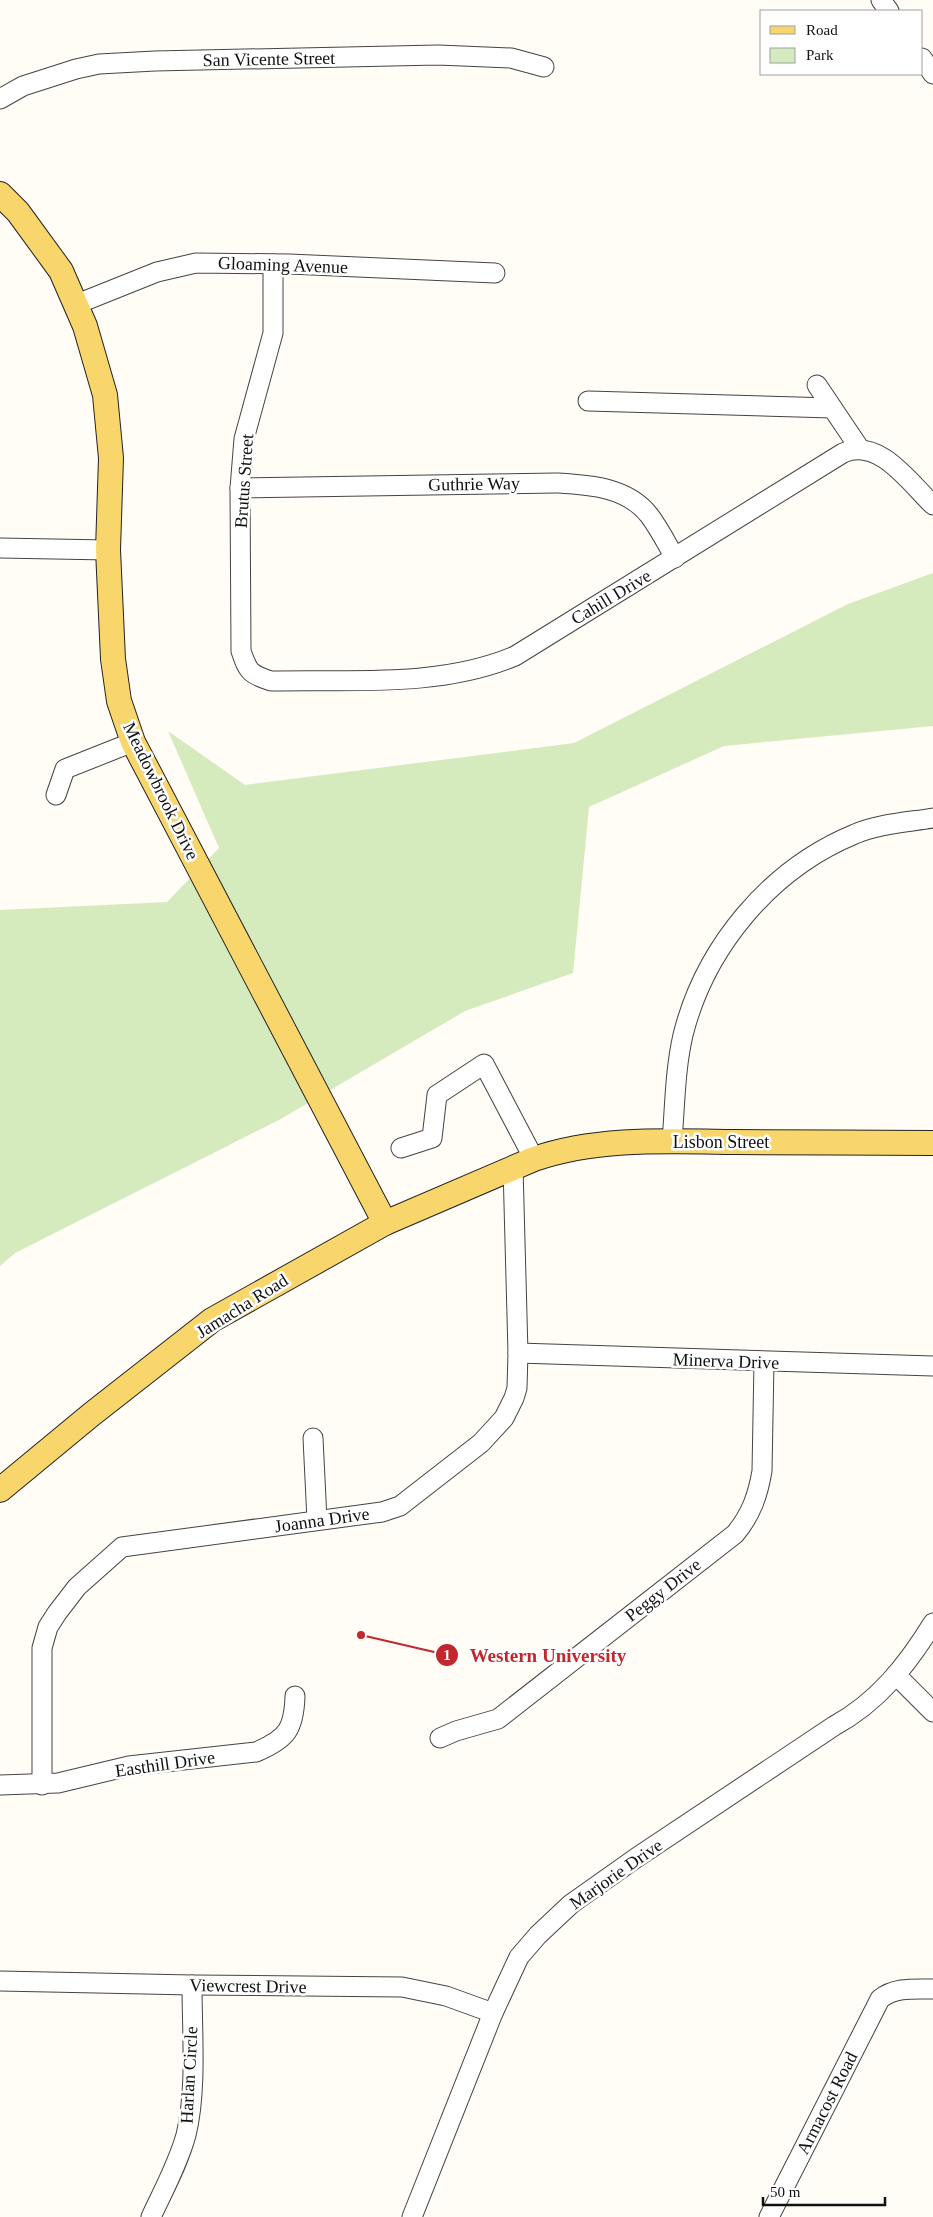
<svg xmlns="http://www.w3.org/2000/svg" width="933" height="2217" font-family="Georgia,serif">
	<rect width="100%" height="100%" fill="#fffdf5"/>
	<!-- green -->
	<polygon fill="#d5ebbd" points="933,573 933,726 724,746 589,807 573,973 465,1011 279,1120 15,1253 0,1266 0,910 167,902 219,848 168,731 245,785 574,743 848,604"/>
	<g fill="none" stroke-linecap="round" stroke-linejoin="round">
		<!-- minor casing -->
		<g stroke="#444" stroke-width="21">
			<g id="minor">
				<polyline points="881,0 889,11"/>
				<polyline points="922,58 933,74"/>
				<polyline points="0,99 23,86 76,69 99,64 155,61 438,55 511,58 544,67"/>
				<path d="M273 264V333L244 439 240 488 241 651C248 671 249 674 271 681 352 679 439 688 515 656L843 453C879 437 910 483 933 505"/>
				<polyline points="77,304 157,272 196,263 289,264 495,273"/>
				<polyline points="817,385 860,449"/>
				<polyline points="588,401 832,408"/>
				<path d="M240 488 557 483C590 485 627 487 649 515 659 528 667 544 675 558"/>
				<polyline points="0,548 108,550"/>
				<polyline points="56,795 65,769 133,742"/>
				<path d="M672 1141C675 1105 675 1070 683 1035 705 947 770 869 855 834 877 824 909 822 933 818"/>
				<polyline points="401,1148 432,1138 437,1095 484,1064 534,1159"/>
				<polyline points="518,1353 933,1366"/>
				<polyline points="313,1438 317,1520"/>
				<polyline points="896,1675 933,1712"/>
				<path d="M440 1738 456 1731 498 1719 735 1534C751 1515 758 1495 762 1471L764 1362"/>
				<path d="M0 1785 58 1783 129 1766 256 1752C287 1739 294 1729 295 1696"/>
				<polyline points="42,1785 42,1648 48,1627 57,1613 77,1587 122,1547 382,1512 400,1506 481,1443 504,1418 514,1398 517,1388 518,1353 513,1167"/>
				<polyline points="0,1981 192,1985 402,1987 446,1996 493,2013"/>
				<path d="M151 2217C163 2191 178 2164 186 2135 197 2091 192 2032 192 1985"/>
				<path d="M412 2217 493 2013 519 1957 538 1935 571 1904 636 1858 834 1726C878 1702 907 1665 933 1623"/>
				<path d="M769 2217 880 1999C895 1987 914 1989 933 1989"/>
			</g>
		</g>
		<!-- major casing -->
		<g stroke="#222" stroke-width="26">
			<g id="major">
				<polyline points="0,194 18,212 61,271 85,326 105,395 111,458 108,550 113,659 119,701 133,742 385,1223"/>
				<path d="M0 1490 92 1414 212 1320 385 1223 534 1159C597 1137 669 1141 735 1142 801 1142 867 1143 933 1143"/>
			</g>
		</g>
		<!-- minor -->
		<use href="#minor" stroke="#fff" stroke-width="19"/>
		<!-- major -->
		<use href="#major" stroke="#f9d66b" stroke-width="24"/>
	</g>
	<g text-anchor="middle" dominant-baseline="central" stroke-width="5" stroke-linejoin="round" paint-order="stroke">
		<!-- street labels -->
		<g font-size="18" fill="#111" stroke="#fff">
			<text transform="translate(269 59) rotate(-1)">San Vicente Street</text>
			<text transform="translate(283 265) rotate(2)">Gloaming Avenue</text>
			<text transform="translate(244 481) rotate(-86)">Brutus Street</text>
			<text transform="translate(474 484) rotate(-1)">Guthrie Way</text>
			<text transform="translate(611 597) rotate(-31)">Cahill Drive</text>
			<text transform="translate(161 791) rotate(64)">Meadowbrook Drive</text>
			<text x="721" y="1142">Lisbon Street</text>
			<text transform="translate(242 1306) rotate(-32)">Jamacha Road</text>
			<text transform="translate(726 1361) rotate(2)">Minerva Drive</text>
			<text transform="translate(322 1520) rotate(-8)">Joanna Drive</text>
			<text transform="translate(663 1590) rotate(-38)">Peggy Drive</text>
			<text transform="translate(165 1764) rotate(-8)">Easthill Drive</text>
			<text transform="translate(616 1874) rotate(-35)">Marjorie Drive</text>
			<text transform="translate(248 1986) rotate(1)">Viewcrest Drive</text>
			<text transform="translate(189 2075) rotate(-87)">Harlan Circle</text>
			<text transform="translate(827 2103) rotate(-63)">Armacost Road</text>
		</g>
	</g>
	<!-- callouts -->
	<path fill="none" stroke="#c4262e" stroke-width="2" d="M361 1635L447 1655"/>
	<g fill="#c4262e" stroke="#fff" stroke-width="2">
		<circle cx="361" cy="1635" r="5"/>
		<circle cx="447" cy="1655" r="12"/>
	</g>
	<g font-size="15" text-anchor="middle" font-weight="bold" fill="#fff">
		<text x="447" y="1660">1</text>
	</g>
	<g font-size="19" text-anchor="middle" font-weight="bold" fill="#c4262e" stroke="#fff" stroke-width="5" stroke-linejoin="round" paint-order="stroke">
		<text x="548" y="1662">Western University</text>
	</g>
	<!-- legend -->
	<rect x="760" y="10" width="162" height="65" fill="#ffffff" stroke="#a0a0a0"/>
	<rect x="770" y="26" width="25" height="8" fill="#f9d66b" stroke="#a0a0a0"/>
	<text x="806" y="35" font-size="15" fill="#111111">Road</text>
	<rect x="770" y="48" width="25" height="15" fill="#d5ebbd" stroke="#a0a0a0"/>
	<text x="806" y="60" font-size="15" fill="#111111">Park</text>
	<!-- scale -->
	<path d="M763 2197v8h122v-8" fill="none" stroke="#111111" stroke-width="2.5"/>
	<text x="770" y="2197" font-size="15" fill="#111111" stroke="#ffffff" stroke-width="4" paint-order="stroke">50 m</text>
</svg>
